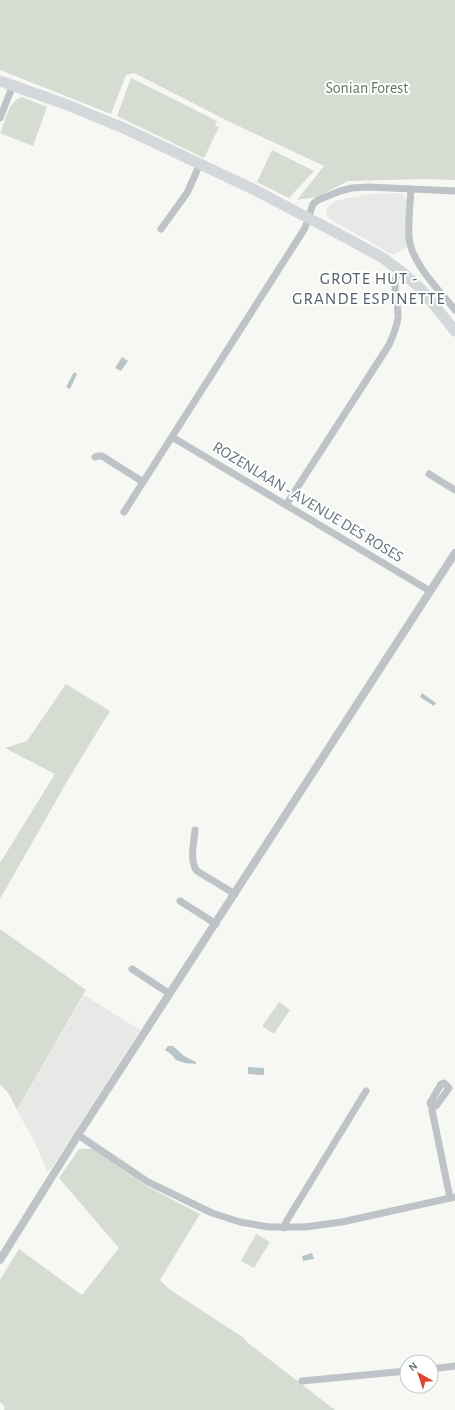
<svg xmlns="http://www.w3.org/2000/svg" width="455" height="1410" font-family="'Alegreya Sans',sans-serif">
	<rect width="100%" height="100%" fill="#f7f7f4"/>
	<!-- built -->
	<g fill="#e8e8e7">
		<polygon points="402,193 407,200 409,246 393,255 330,219 326,214 328,207 335,201 370,194"/>
		<polygon points="84,995 140,1030 50,1170 47,1171 33,1138 17,1111"/>
	</g>
	<!-- green -->
	<g fill="#d7dcd3">
		<polygon points="0,0 455,0 455,180 425,179 348,181 317,197 297,200 324,166 228,121 134,73 126,75 111,114 0,70"/>
		<polygon points="131,78 217,121 215,125 219,127 204,158 117,116"/>
		<path d="M22 97 47 107 33 146 0 133C5 122 9 100 22 97Z"/>
		<polygon points="272,150 314,171 289,198 257,182"/>
		<polygon points="66,684 110,711 69,778 0,899 0,863 55,774 5,748 27,741"/>
		<polygon points="0,929 86,990 17,1110 9,1094 0,1084"/>
		<polygon points="279,1002 290,1010 274,1034 262,1026"/>
		<polygon points="79,1149 93,1149 148,1187 200,1214 160,1280 169,1289 244,1338 248,1343 335,1410 4,1410 5,1407 0,1402 0,1280 19,1249 82,1295 119,1248 59,1178"/>
		<polygon points="256,1234 270,1242 254,1268 241,1261"/>
	</g>
	<!-- water -->
	<g fill="#b7c5c8">
		<polygon points="122,357 128,361 121,371 115,368"/>
		<polygon points="74,372 77,374 70,389 66,387"/>
		<polygon points="422,693 436,703 434,706 420,697"/>
		<polygon points="168,1046 173,1046 184,1056 196,1062 196,1064 185,1063 176,1060 172,1055 165,1050"/>
		<polygon points="248,1067 264,1068 264,1075 248,1074"/>
		<polygon points="312,1253 314,1259 303,1261 302,1256"/>
	</g>
	<g fill="none" stroke-linecap="round" stroke-linejoin="round">
		<!-- minor -->
		<g stroke="#bdc3c6" stroke-width="7">
			<polyline points="0,118 13,85"/>
			<path d="M411 189C410 205 408 222 409 238 412 264 439 290 455 310"/>
			<polyline points="161,229 187,193 200,164"/>
			<polyline points="172,437 430,591"/>
			<polyline points="95,457 98,456 102,456 143,482"/>
			<polyline points="429,474 455,490"/>
			<path d="M286 505 389 345C393 336 397 327 398 317 399 302 390 283 399 270"/>
			<polyline points="124,512 305,228 313,204 318,200 340,191 352,188 368,187 455,191"/>
			<path d="M195 830C194 843 189 861 197 871L235 894"/>
			<polyline points="180,901 216,924"/>
			<polyline points="132,969 170,994"/>
			<polyline points="432,1107 430,1103 441,1084 444,1083 449,1088 436,1106 432,1107 432,1110 450,1198"/>
			<polyline points="78,1135 148,1182 212,1213 240,1222 269,1227 305,1227 342,1222 455,1197"/>
			<polyline points="284,1228 286,1222 366,1091"/>
			<polyline points="431,1369 455,1366"/>
			<polyline points="302,1381 407,1371"/>
		</g>
		<!-- tertiary -->
		<polyline stroke="#bdc3c6" stroke-width="8" points="0,1260 78,1135 455,553"/>
		<!-- primary -->
		<polyline stroke="#d4d8db" stroke-width="11" points="0,81 65,104 128,130 255,190 354,242 383,258 403,273 421,289 455,331"/>
	</g>
	<g text-anchor="middle" dominant-baseline="central" stroke-width="4" stroke-linejoin="round" paint-order="stroke">
		<!-- park labels -->
		<g font-size="16" fill="#677761" stroke="#fff">
			<text x="367" y="88">Sonian Forest</text>
		</g>
		<!-- street labels -->
		<g font-size="16" fill="#63757e" stroke="#fff">
			<text transform="translate(308 502) rotate(31)">ROZENLAAN - AVENUE DES ROSES</text>
		</g>
		<!-- neighbourhood labels -->
		<g font-size="17" letter-spacing="1" fill="#546269" stroke="#fff">
			<text x="369" y="278">GROTE HUT -<tspan x="369" dy="20">GRANDE ESPINETTE</tspan></text>
		</g>
	</g>
	<!-- north arrow -->
	<g transform="translate(419 1374) rotate(321)"><circle r="19" fill="#ffffff" stroke="#c1c8cb"/>
	<path d="M0-3L7 15L0 10L-7 15Z" fill="#df442c"/>
	<text y="-6" font-size="11" font-weight="bold" text-anchor="middle" fill="#63757e">N</text>
	</g>
</svg>
